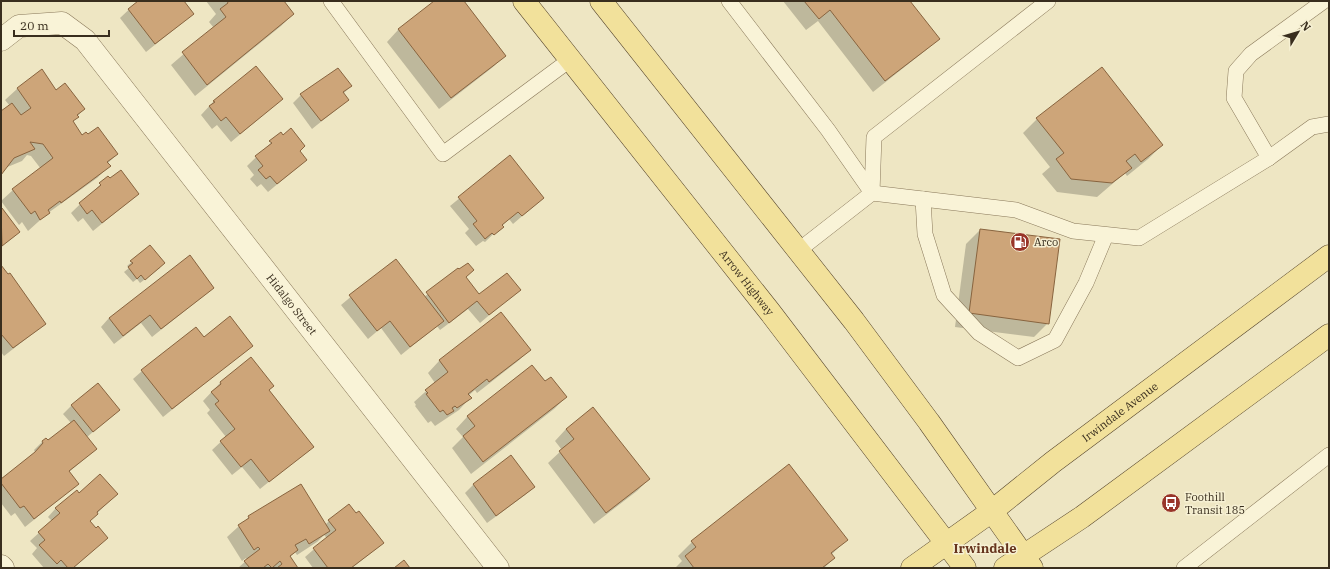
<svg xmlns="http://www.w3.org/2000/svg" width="1330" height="569" font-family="'IBM Plex Serif',serif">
	<rect width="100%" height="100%" fill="#eee6c3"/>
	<!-- shadow -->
	<g fill="#0003">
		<polygon points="138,1 183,1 193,14 146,52 120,18"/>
		<polygon points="206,1 283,1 293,14 281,26 195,96 171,65 214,28 209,22 216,14"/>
		<polygon points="436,1 463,1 505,55 493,67 439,109 387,42 398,30"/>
		<polygon points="783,1 909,1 938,39 926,50 873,92 818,21 806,30"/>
		<polygon points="256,68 282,99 231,142 217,125 212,129 201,115 214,101"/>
		<polygon points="41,71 56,91 84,109 72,122 82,136 117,154 107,164 109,166 97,178 48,213 28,231 22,222 19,225 1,201 13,190 41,169 31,156 27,155 22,161 5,168 1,173 1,112 10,106 5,100 17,89"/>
		<polygon points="351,86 343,94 348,100 312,129 293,103 301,95"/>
		<polygon points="1037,119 1162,145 1148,159 1127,176 1125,173 1097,197 1057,192 1042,174 1050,167 1023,133"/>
		<polygon points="280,134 306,160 268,192 261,184 257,187 250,179 254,175 247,166"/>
		<polygon points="510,157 543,198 513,224 509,219 485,242 483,241 476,246 465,233 469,229 450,206"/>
		<polygon points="108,177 138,194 93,231 83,218 78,222 71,213"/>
		<polygon points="2,209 15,236 1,246 1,210"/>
		<polygon points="980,230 1048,323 1034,337 955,327 966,244"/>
		<polygon points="150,246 160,268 140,283 137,279 133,282 124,272 129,268 127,266"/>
		<polygon points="395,260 424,297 459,271 479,295 519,290 480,323 468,309 440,330 437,326 401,355 381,328 368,339 341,305"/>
		<polygon points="1,267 45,324 4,356 1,352"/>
		<polygon points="213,288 152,337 141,323 114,344 101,327 109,318"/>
		<polygon points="501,313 530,350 518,361 477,393 475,390 468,396 470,398 459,410 435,426 431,421 428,423 415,406 416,405 414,402 435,383 428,373 439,361"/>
		<polygon points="251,346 163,417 133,379 142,371"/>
		<polygon points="251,359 268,391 312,447 260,489 242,467 232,475 212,450 226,437 207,413 210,410 203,401 220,383"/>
		<polygon points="532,366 545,383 566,397 554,409 471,474 452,448 463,437 456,429 467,417"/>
		<polygon points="72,405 119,410 87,437 96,449 69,472 78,484 25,527 15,513 11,516 1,503 1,480 35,452 34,450 42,442 48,441 71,423 63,414"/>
		<polygon points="566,429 649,479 637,491 594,524 548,463 562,450 555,441"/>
		<polygon points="511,457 534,487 525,495 487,523 465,493 473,485"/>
		<polygon points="79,494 117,494 89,521 98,546 73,568 44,568 32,554 37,548 30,541 52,521 48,517 56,508"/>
		<polygon points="356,514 383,543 352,568 313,568 305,557 327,538 324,535 317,542 297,555 295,552 290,557 297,568 238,568 247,560 246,558 242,561 227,537 249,517 325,525 329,521"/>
		<polygon points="846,540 831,555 834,558 824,568 675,568 682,561 678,556 692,542"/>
	</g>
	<!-- building -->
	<g fill="#cda579" stroke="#88643f">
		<polygon points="138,1 184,1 194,14 155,44 128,9"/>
		<polygon points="227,1 284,1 294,14 207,85 182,52 226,17 220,9 228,3"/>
		<polygon points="434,1 464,1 506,56 451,98 398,29"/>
		<polygon points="804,1 910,1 940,39 885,81 830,10 819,19"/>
		<polygon points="256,66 283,99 240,134 226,117 221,121 209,106 215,102 213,101"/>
		<polygon points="1102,67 1163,145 1141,162 1135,154 1126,161 1132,168 1112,183 1071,179 1056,159 1064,153 1036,118"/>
		<polygon points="338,68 352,86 343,92 349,100 321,121 300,94"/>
		<polygon points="42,69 56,90 65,83 85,109 77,115 79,117 73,121 82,135 86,132 88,134 98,127 118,154 107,162 111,166 61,203 60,201 48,210 50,213 40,220 35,211 31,214 12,189 53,158 43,144 30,142 35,149 14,158 1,175 1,111 12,103 21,115 31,108 17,88"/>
		<polygon points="291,128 305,146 300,151 307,160 277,184 270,176 266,179 258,170 263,166 255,156 272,143 269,141 281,132 283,135"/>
		<polygon points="510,155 544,198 522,216 518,212 502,225 504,227 494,235 492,233 485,239 473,224 477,221 458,197"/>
		<polygon points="121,170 139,194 102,223 92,210 87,214 79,203 101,185 99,183 108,176 110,178"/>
		<polygon points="2,208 20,232 2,246 1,209"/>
		<polygon points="980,229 1060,239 1049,324 969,313"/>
		<polygon points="150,245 165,263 145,280 141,275 137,279 128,267 133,263 130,261"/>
		<polygon points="190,255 214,288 161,329 150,315 123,336 109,318"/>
		<polygon points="396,259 444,321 410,347 390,321 377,331 349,295"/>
		<polygon points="468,263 474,270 466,277 479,294 507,273 521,290 489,315 477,301 449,323 426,292 458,268 459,269"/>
		<polygon points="1,265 8,274 10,273 46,324 13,348 1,334"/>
		<polygon points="501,312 531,350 489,382 487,379 468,394 472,398 457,408 455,406 452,408 454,411 447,415 443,410 440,412 426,394 428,393 425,390 448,372 439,360"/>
		<polygon points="230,316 253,346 172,409 141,370 196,327 204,337"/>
		<polygon points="251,357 274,386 269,390 314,447 269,482 251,459 241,467 220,441 235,429 215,404 219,401 211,392 221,384 220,382"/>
		<polygon points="532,365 545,381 551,377 567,397 483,462 463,436 475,426 467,416"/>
		<polygon points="98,383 120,410 93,432 71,405"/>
		<polygon points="593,407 650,479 606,513 559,451 574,439 566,429"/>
		<polygon points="74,420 97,449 69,471 79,484 34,519 24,506 20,508 1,483 1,479 35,452 43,443 42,441 46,438 48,440"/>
		<polygon points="511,455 535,487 496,516 473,484"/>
		<polygon points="789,464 848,540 831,553 835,558 822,568 694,568 685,556 696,547 691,541"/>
		<polygon points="100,474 118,494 97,512 98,514 90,521 96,528 98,526 108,538 73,568 68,568 61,560 57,564 39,545 45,540 38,532 60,513 55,508 77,490 79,493"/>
		<polygon points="301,484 330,531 309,544 306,539 295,545 298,550 290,556 298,568 277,568 282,564 280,561 272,568 268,564 263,568 250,568 244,561 260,549 258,547 254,550 238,525 249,518 248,516"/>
		<polygon points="349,504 356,513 359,511 384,543 351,568 328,568 313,548 336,530 328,520"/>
		<polygon points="404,560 410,568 394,568"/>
	</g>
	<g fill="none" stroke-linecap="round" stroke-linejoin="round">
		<!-- lane casing -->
		<g stroke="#89785a" stroke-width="16">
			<g id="lane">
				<polyline points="331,1 443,154 571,59"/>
				<polyline points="729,1 828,130 872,193 1016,210 1073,231 1139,238 1269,158 1312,127 1329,124"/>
				<polyline points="1269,158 1234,98 1236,71 1251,54 1324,1"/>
				<polyline points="923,199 925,234 944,295 979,333 1018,358 1055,340 1086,283 1106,235"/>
				<polyline points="799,250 872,193 874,137 1048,1"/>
				<polyline points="1184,568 1329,455"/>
			</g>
		</g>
		<!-- street casing -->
		<g stroke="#89785a" stroke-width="23">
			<g id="street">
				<path id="s1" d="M1 40 19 26 62 23 85 40 498 568"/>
				<polyline points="1,566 3,568"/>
			</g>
		</g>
		<!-- primary casing -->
		<g stroke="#57462e" stroke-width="23">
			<g id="primary">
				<path id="s2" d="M524 1 770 312 965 568"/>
				<polyline points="601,1 854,321 929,422 1032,568"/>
				<path id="s3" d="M912 568 992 511 1053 462 1329 256"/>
				<polyline points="1005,568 1082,517 1329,335"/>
			</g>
		</g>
		<!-- lane -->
		<use href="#lane" stroke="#f9f3d7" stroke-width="15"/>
		<!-- street -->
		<use href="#street" stroke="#f9f3d7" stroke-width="22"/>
		<!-- primary -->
		<use href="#primary" stroke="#f2e19b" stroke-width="22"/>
	</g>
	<!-- icons -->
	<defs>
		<g id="fuel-disc" transform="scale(1)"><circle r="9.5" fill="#993529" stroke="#f6f0d3"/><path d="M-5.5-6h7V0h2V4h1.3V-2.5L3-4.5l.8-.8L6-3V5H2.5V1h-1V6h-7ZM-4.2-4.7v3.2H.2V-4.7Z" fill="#fff"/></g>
		<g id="bus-disc" transform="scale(1)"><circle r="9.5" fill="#993529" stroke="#f6f0d3"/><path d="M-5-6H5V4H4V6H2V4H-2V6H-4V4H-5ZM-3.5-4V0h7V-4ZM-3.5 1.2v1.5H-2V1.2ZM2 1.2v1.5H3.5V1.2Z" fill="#fff"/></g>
	</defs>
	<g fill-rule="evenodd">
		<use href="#fuel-disc" x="1020" y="242"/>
		<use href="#bus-disc" x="1171" y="503"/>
	</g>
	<g text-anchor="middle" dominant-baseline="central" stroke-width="3" stroke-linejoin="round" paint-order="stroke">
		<!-- poi labels -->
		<g font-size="11" fill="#392e1e" stroke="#f6f0d3" text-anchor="start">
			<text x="1034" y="242">Arco</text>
			<text x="1185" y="497">Foothill<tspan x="1185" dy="13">Transit 185</tspan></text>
		</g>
		<!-- street labels -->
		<g font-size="11" fill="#392e1e" stroke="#f6f0d3">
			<text stroke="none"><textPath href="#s2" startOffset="359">Arrow Highway</textPath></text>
			<text stroke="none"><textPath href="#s1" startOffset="430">Hidalgo Street</textPath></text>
			<text stroke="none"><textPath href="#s3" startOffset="260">Irwindale Avenue</textPath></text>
		</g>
		<!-- quarter labels -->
		<g font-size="13" font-weight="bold" fill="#66341d" stroke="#f6f0d3">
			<text x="985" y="548">Irwindale</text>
		</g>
	</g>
	<!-- border -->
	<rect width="1330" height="569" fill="none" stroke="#392e1e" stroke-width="4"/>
	<!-- north arrow -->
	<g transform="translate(1298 32) rotate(52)" stroke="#f6f0d3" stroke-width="3" paint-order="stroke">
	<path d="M0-3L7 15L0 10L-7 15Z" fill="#392e1e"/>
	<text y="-6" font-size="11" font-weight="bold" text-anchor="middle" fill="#392e1e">N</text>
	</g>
	<!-- scale -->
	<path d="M14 30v6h95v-6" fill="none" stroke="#392e1e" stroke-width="2"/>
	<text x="20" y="30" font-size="12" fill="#392e1e" stroke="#f6f0d3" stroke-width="3" paint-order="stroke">20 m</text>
</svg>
